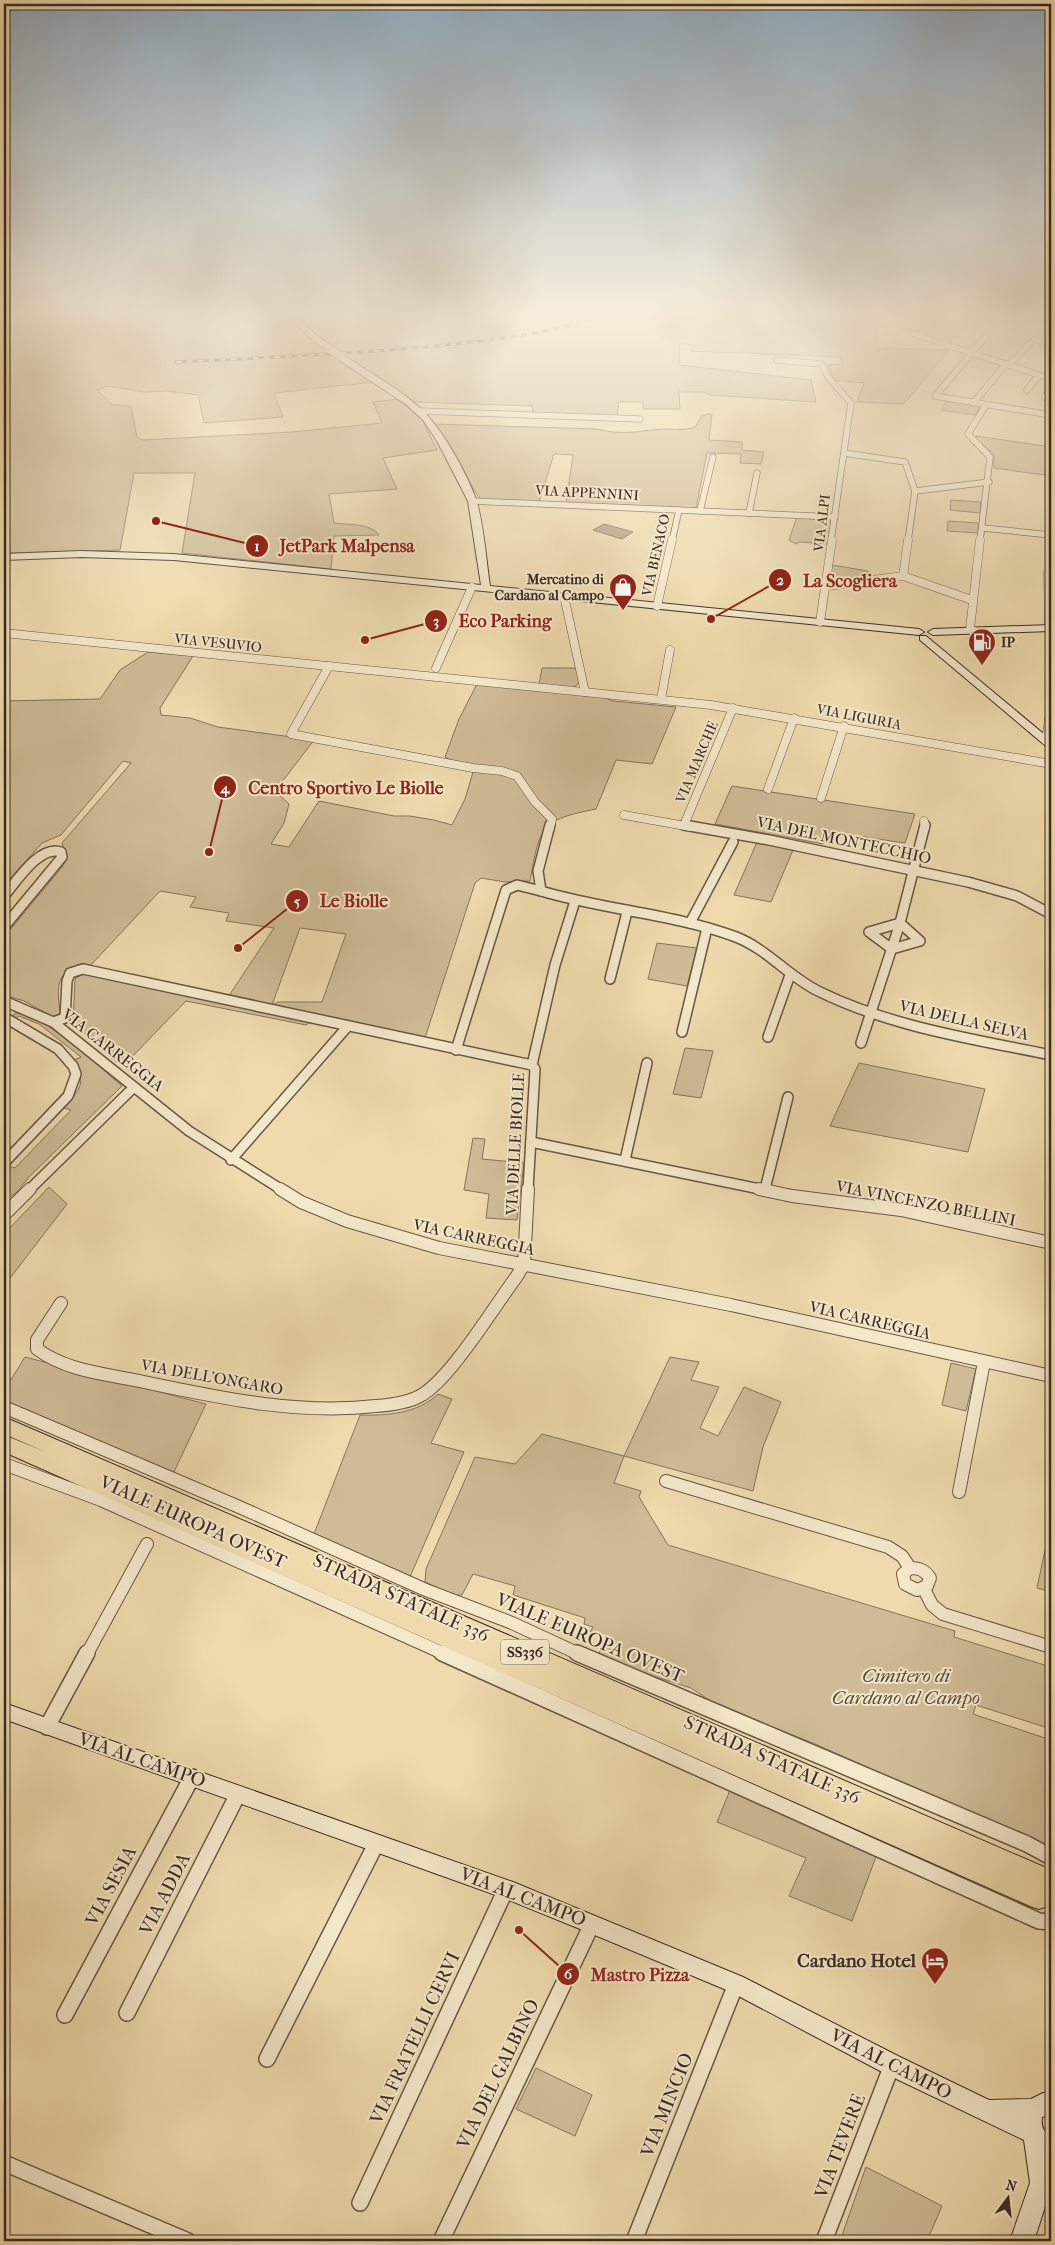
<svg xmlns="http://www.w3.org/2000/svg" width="1055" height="2245" font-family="'IM FELL French Canon',serif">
	<rect width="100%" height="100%" fill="#eedaad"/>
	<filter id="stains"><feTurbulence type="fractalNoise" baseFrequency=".004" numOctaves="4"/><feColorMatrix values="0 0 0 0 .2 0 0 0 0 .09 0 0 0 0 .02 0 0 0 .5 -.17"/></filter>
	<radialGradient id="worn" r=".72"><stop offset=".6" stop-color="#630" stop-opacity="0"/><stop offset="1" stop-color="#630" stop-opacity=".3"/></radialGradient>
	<!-- green -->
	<g fill="#cfbc96" stroke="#84745e" fill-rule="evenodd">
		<path d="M4 317H982L947 344 890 325 875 327 878 348 949 350 904 404 857 402 864 383 834 380 828 365 843 364 841 357 691 351 689 344H679L680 365 811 380 816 402 711 395 704 392H679L680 409H643V402H619L617 416 534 414 532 406 414 402 383 381 274 393 283 417 204 423 198 395 168 391 144 392 108 386 97 390 113 405 131 406 137 437 143 440 292 432 382 423 373 402 398 399 423 421 437 450 383 458 397 489 329 494 334 523C347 525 371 523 379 535L334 536 331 569 182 553 195 473H134L120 550 4 553Z"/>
		<polygon points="1048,325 1051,326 1051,347 1028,341"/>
		<polygon points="947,400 980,406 975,415 941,410"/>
		<path d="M707 414H712L709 440 742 442V450L764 452 761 464 740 463 741 454 707 453 696 508 566 503 573 455 554 454 539 502 480 499 434 424 597 429C625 436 635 431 663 429 674 429 684 431 695 427L701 417Z"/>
		<polygon points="976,436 1051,447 1051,476 994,468 994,454 977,440"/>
		<polygon points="951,500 981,502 980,513 950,510"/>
		<polygon points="797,517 831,520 830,532 824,533 822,539 828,544 799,542 796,544 789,540"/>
		<polygon points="948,521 978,523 978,533 947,531"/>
		<polygon points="832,565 868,571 867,579 830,582"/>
		<path d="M148 652 193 656 160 708 161 715 190 718 218 727 314 740 275 791 289 804 284 823 271 844 289 847 319 801 394 816H410L434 820 452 825 465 799 473 772 445 757 459 719 477 684 600 696 613 701 676 707 652 764 616 760 596 809C540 820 540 826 530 881L505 882 481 878 475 883 425 1038 228 997 274 928 226 921 229 913 190 907 196 897 160 891 90 966 84 963C55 972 57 986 60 1013L54 1017 24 1001 4 995V937L63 866 67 857 62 843 131 763 123 761 61 835 42 843 4 886V701L100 699 120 670ZM300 928 346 934 322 1002H278L272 1005Z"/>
		<polygon points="542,668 577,668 580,682 573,688 539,684"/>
		<polygon points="732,786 915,814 905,843 830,832 823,844 715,824"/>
		<polygon points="757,842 793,850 771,902 734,895"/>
		<polygon points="657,943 697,948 687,986 648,979"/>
		<polygon points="90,973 311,1022 306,1025 186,1001 128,1061 154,1087 114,1060 73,1023 75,979 81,975"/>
		<path d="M15 1013C45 1014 99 1067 122 1086L29 1177 17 1192 4 1201V1169L8 1166 15 1168 71 1110 64 1108C81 1088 86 1084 74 1060L81 1057 39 1024 19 1016 13 1020 11 1018Z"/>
		<polygon points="685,1048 713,1051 701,1098 673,1094"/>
		<polygon points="859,1063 985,1089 968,1152 830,1126"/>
		<polygon points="473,1138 485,1139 482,1159 524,1163 517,1220 486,1218 489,1194 464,1190"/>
		<polygon points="49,1187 67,1204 4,1286 4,1234"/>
		<polygon points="25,1357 206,1404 173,1474 4,1401 4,1391"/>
		<polygon points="670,1357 699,1362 691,1380 719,1387 700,1428 718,1436 744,1387 781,1402 763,1447 753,1491 624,1456 614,1483 641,1491 639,1497 668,1545 955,1631 954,1637 1051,1667 1051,1729 976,1705 973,1714 1051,1740 1051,1849 815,1744 715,1704 691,1688 597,1658 606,1637 590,1632 593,1627 584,1624 585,1618 513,1595 515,1586 473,1574 462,1595 453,1595 425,1582 426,1569 475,1457 515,1464 542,1434 624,1456"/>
		<polygon points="951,1363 976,1369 966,1411 942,1405"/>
		<path d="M438 1394 452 1399 431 1443 464 1452 410 1577 314 1534 360 1415C386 1416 419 1413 438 1394Z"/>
		<polygon points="1051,1522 1051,1592 1037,1588"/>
		<polygon points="730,1790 877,1854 852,1921 789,1896 806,1858 717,1822"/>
		<polygon points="536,2068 592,2095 575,2136 516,2109"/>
		<polygon points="866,2167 942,2206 927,2241 840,2241"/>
	</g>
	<!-- water -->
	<polygon fill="#b19e7f" stroke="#81705b" points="604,524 633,532 622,539 593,530"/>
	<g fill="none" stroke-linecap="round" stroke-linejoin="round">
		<!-- street-far4 casing -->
		<g stroke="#675747" stroke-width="7">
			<g id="street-far4">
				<polyline points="914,334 1051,379"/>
				<polyline points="988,334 935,396 1051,415"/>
				<polyline points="777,360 822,364 828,377 851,403 831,541"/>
				<polyline points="1051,388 1045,397 1051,400"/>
				<polyline points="1027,390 1039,375"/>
				<polyline points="973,403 1006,364 1011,363 1030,343"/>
				<polyline points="419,411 640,419"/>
				<polyline points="844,453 905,462 915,491 908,541"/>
				<polyline points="915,491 989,482"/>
				<polyline points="472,501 835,517"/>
				<polyline points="700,511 713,457"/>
				<polyline points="749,513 757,473"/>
				<polyline points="983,528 1051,535"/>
				<polyline points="672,541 679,510"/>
				<polyline points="980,541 990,457 968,434 986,405"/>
			</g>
		</g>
		<!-- street-far3 casing -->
		<g stroke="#675747" stroke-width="9">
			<g id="street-far3">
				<polyline points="1048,572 1049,628"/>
				<polyline points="903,576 908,540"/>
				<polyline points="827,586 903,576 972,600"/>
				<polyline points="564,596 585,692"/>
				<polyline points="657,606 672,540"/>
				<polyline points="820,622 832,540"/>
				<polyline points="976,632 970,629 980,540"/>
				<polyline points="4,633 711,705 1051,764"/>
				<polyline points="329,666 291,734 473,768 502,771 517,776 535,802 552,819 550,827"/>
				<polyline points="436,668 472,587"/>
				<polyline points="661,699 670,650"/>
				<polyline points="1046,741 1051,704"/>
				<polyline points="768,789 794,718"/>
				<polyline points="821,798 844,726"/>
				<polyline points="624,815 691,827"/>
				<polyline points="924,821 925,827"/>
				<polyline points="684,825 733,708"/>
			</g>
		</g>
		<!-- street-far2 casing -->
		<g stroke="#675747" stroke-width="12">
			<g id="street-far2">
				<path d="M550 825 538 871 541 891C605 910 674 914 736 937 767 949 788 976 818 991 891 1027 973 1039 1051 1055"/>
				<polyline points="684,825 769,840 968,882 1017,896 1051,914"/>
				<path d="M4 896C16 882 40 844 61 852L62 857 4 927"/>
				<polyline points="690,923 733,842"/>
				<polygon points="900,923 920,941 892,949 869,932"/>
				<polyline points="610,979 627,912"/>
				<polyline points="4,1001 53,1022 189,1131 282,1190"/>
				<polyline points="4,1017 58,1049 73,1066 76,1074 68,1096 4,1163"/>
				<polyline points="53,1022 65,1018 67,981 70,973 83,969 532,1065 535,1069 528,1190"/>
				<polyline points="682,1032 707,928"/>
				<polyline points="768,1037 790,975"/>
				<polyline points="861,1043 900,923 925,825"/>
				<polyline points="456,1050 506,890 517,885 541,891"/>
				<polyline points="532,1065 555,965 575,901"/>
				<polyline points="531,1142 765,1190"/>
				<polyline points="231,1160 348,1026"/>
				<polyline points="625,1160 647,1063"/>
				<polyline points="765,1189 788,1097"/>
				<polyline points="29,1190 134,1087"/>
			</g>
		</g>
		<!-- street-far1 casing -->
		<g stroke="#675747" stroke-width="14">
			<g id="street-far1">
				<polyline points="280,1189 301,1202 347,1221 439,1248 731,1305 1051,1376"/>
				<polyline points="759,1189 792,1196 901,1210 1051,1243"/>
				<polyline points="4,1215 30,1189"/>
				<path d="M61 1303 37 1340V1349C68 1372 108 1374 144 1382 221 1398 298 1415 376 1406 391 1405 407 1403 420 1396 450 1380 495 1305 517 1276L524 1264 528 1189"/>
				<polyline points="4,1407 237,1506 426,1590 512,1623 579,1654"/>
				<polyline points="4,1464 101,1500 445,1654"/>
				<polyline points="666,1481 888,1547 902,1556 910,1568"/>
				<polyline points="959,1492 984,1362"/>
				<path d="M910 1568C919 1568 925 1570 930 1578L927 1586 917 1590 905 1584 903 1574Z"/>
				<polyline points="924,1589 932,1605 943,1614 1051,1647"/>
				<polyline points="87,1654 147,1544"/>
			</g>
		</g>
		<!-- street casing -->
		<g stroke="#675747" stroke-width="18">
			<g id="street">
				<polyline points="442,1653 1039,1921 1051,1922"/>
				<polyline points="577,1653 1027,1844 1051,1857"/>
				<polyline points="47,1727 87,1653"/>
				<polyline points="127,2013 238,1794"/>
				<polyline points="65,2015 192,1777"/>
				<polyline points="267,2059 376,1844"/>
				<polyline points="4,2163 188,2241"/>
				<polyline points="360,2203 506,1889"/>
				<polyline points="441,2241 592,1924"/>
				<polyline points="634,2241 736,1984"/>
				<polyline points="824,2241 892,2065"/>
			</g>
		</g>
		<!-- secondary casing -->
		<g stroke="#3a2b25" stroke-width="2">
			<g id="secondary">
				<path d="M291 317H297L315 334 333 347V351C320 351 299 327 291 317Z"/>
				<path d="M336 354H342C368 372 397 387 420 408 442 428 466 472 476 499 484 525 486 559 490 586L919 629 924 632 919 635 174 560 81 557 4 560V554L81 551 174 554 481 585 468 501 437 441 423 420 407 405 336 358Z"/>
				<polygon points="1051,625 1051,631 933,635 928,632 933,629"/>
				<polygon points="920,636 926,636 1051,740 1051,748 1047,747 920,640"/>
				<path d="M4 1703 513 1882 743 1977 900 2057 989 2100 1031 2099 1043 2093H1051V2115L1042 2117C1041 2127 1043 2131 1051 2137V2188L1034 2241H1010L1030 2183 1024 2140 884 2073 729 1991 585 1931 504 1898 4 1719Z"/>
			</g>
		</g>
		<!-- highway casing -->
		<g stroke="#3a2b25" stroke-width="2">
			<polygon id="highway" points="4,1417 1051,1870 1051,1890 1049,1891 1051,1899 1048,1906 1039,1909 1030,1906 4,1452 4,1435 46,1452 4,1434"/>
		</g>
		<!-- street-far4 -->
		<use href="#street-far4" stroke="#f4e7ca" stroke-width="5.5"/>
		<!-- street-far3 -->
		<use href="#street-far3" stroke="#f4e7ca" stroke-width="8"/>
		<!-- street-far2 -->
		<use href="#street-far2" stroke="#f4e7ca" stroke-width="9"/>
		<!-- street-far1 -->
		<use href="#street-far1" stroke="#f4e7ca" stroke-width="12"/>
		<!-- street -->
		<use href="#street" stroke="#f4e7ca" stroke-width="15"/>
		<!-- secondary -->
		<use href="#secondary" fill="#f4e7ca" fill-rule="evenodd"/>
		<!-- highway -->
		<use href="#highway" fill="#eedaad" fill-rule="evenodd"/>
		<!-- rail casing -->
		<g stroke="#3a2b25" stroke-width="3">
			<path id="rail" d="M176 362C259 358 343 354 426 347 485 341 544 335 601 317"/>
		</g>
		<!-- rail -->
		<use href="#rail" stroke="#f4e7ca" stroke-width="2" stroke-dasharray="5.5" stroke-linecap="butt"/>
		<!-- secondary-bridge casing -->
		<g stroke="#3a2b25" stroke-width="9" stroke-linecap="butt">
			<polyline id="secondary-bridge" points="330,349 339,356"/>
		</g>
		<!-- secondary-bridge -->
		<use href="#secondary-bridge" stroke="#f4e7ca" stroke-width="8"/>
	</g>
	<!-- sky -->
	<linearGradient id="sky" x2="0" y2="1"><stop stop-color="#92abbe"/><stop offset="0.5" stop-color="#f7eeda"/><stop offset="1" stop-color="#f7eeda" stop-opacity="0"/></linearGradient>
	<rect width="1055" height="631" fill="url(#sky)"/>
	<!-- icons -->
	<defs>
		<g id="shop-pin" transform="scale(1.4375)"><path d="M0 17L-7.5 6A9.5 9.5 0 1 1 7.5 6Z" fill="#8f2418" stroke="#f4e7ca"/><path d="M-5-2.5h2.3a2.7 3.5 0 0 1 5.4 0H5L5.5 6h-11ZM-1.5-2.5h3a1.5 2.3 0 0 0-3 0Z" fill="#fff"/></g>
		<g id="fuel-pin" transform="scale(1.4375)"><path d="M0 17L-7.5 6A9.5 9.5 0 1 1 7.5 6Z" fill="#8f2418" stroke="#f4e7ca"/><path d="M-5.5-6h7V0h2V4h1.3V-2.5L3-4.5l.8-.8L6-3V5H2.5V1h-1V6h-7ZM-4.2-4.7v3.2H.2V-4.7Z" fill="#fff"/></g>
		<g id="hotel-pin" transform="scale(1.4375)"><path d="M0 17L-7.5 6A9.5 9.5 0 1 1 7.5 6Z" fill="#8f2418" stroke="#f4e7ca"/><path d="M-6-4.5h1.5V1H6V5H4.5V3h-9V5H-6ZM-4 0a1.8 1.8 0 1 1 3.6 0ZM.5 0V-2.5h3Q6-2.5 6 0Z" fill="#fff"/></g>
	</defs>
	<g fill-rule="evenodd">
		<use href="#shop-pin" x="623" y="587"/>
		<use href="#fuel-pin" x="982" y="642"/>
		<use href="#hotel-pin" x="935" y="1961"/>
	</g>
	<g text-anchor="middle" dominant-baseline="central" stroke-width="4" stroke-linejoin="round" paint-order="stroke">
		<!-- far-street labels -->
		<g font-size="14" fill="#3a2b25" stroke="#f4e7ca">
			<text transform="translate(587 493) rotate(3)">VIA APPENNINI</text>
			<text transform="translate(822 523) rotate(-83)">VIA ALPI</text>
			<text transform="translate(656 555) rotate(-77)">VIA BENACO</text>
			<text transform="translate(218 643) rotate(6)">VIA VESUVIO</text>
			<text transform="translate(859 717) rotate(11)">VIA LIGURIA</text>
			<text transform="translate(697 762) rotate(-67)">VIA MARCHE</text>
		</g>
		<!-- far-poi labels -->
		<g font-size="14" font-weight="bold" fill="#3a2b25" stroke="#f4e7ca" text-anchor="end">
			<text x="604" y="579">Mercatino di<tspan x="604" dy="16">Cardano al Campo</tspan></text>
			<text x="1001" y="642" text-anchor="start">IP</text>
		</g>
		<!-- shield labels -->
		<rect fill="#f4e7ca" stroke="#726356" stroke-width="1" x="501" y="1639.5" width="48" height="25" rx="4"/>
		<g font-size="15" font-weight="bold" fill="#3a2b25">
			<text x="525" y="1652">SS336</text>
		</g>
		<!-- street labels -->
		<g font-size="16" fill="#3a2b25" stroke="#f4e7ca">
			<text transform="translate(844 840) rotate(12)">VIA DEL MONTECCHIO</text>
			<text transform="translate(964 1020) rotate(13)">VIA DELLA SELVA</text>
			<text transform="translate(113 1050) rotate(38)">VIA CARREGGIA</text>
			<text transform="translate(515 1144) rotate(-87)">VIA DELLE BIOLLE</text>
			<text transform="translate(926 1203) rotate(11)">VIA VINCENZO BELLINI</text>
			<text transform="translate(474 1237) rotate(12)">VIA CARREGGIA</text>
			<text transform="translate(870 1320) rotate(13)">VIA CARREGGIA</text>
			<text transform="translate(212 1377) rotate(10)">VIA DELL'ONGARO</text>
		</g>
		<!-- near-street labels -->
		<g font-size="19" fill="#3a2b25" stroke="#f4e7ca">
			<text transform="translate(193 1522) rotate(24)">VIALE EUROPA OVEST</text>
			<text transform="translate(401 1598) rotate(24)">STRADA STATALE 336</text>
			<text transform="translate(590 1638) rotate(23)">VIALE EUROPA OVEST</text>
			<text transform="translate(142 1760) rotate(19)">VIA AL CAMPO</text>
			<text transform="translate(772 1760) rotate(24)">STRADA STATALE 336</text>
			<text transform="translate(111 1886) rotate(-62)">VIA SESIA</text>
			<text transform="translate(165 1894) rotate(-63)">VIA ADDA</text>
			<text transform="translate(523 1897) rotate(21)">VIA AL CAMPO</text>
			<text transform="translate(415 2038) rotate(-65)">VIA FRATELLI CERVI</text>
			<text transform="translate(891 2064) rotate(27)">VIA AL CAMPO</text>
			<text transform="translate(498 2074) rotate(-64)">VIA DEL GALBINO</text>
			<text transform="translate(667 2105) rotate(-68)">VIA MINCIO</text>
			<text transform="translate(840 2146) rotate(-69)">VIA TEVERE</text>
		</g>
		<!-- near-park labels -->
		<g font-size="19" font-style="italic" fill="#58483c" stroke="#f4e7ca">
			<text x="906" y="1676">Cimitero di<tspan x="906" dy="22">Cardano al Campo</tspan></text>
		</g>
		<!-- near-poi labels -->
		<g font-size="19" font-weight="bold" fill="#3a2b25" stroke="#f4e7ca" text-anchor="end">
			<text x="916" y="1961">Cardano Hotel</text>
		</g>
	</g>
	<!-- callouts -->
	<path fill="none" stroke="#8f2418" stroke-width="2" d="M156 521L257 546M711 619L780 580M365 640L436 621M209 852L225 787M238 948L297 901M519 1930L568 1974"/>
	<g fill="#8f2418" stroke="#f4e7ca" stroke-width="2">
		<circle cx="156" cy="521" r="5"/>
		<circle cx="711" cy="619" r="5"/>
		<circle cx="365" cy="640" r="5"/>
		<circle cx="209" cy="852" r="5"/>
		<circle cx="238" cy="948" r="5"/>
		<circle cx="519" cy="1930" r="5"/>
		<circle cx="257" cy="546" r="12"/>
		<circle cx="780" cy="580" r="12"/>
		<circle cx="436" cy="621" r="12"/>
		<circle cx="225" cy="787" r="12"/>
		<circle cx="297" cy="901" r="12"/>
		<circle cx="568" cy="1974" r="12"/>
	</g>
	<g font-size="15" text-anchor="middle" font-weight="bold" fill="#fff">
		<text x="257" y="551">1</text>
		<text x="780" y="585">2</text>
		<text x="436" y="626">3</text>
		<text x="225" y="793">4</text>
		<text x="297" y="906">5</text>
		<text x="568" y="1979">6</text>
	</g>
	<g font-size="18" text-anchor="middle" font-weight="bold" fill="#8f2418" stroke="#f4e7ca" stroke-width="4" stroke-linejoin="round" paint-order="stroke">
		<text x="347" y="552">JetPark Malpensa</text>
		<text x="850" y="587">La Scogliera</text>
		<text x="505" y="627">Eco Parking</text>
		<text x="346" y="794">Centro Sportivo Le Biolle</text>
		<text x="354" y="907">Le Biolle</text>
		<text x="640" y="1981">Mastro Pizza</text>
	</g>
	<!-- margin -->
	<rect width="1055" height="2245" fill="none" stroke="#eedaad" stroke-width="20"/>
	<rect x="5" y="5" width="1045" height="2235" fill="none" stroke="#3a2b25" stroke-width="2.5"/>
	<rect x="10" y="10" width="1035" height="2225" fill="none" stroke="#3a2b25"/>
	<!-- north arrow -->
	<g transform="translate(1008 2198) rotate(15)" stroke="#f4e7ca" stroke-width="4" paint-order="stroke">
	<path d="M0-4L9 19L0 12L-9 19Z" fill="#3a2b25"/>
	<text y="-8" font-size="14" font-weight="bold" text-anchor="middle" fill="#3a2b25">N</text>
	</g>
	<rect width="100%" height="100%" filter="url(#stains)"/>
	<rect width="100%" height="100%" fill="url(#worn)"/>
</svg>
